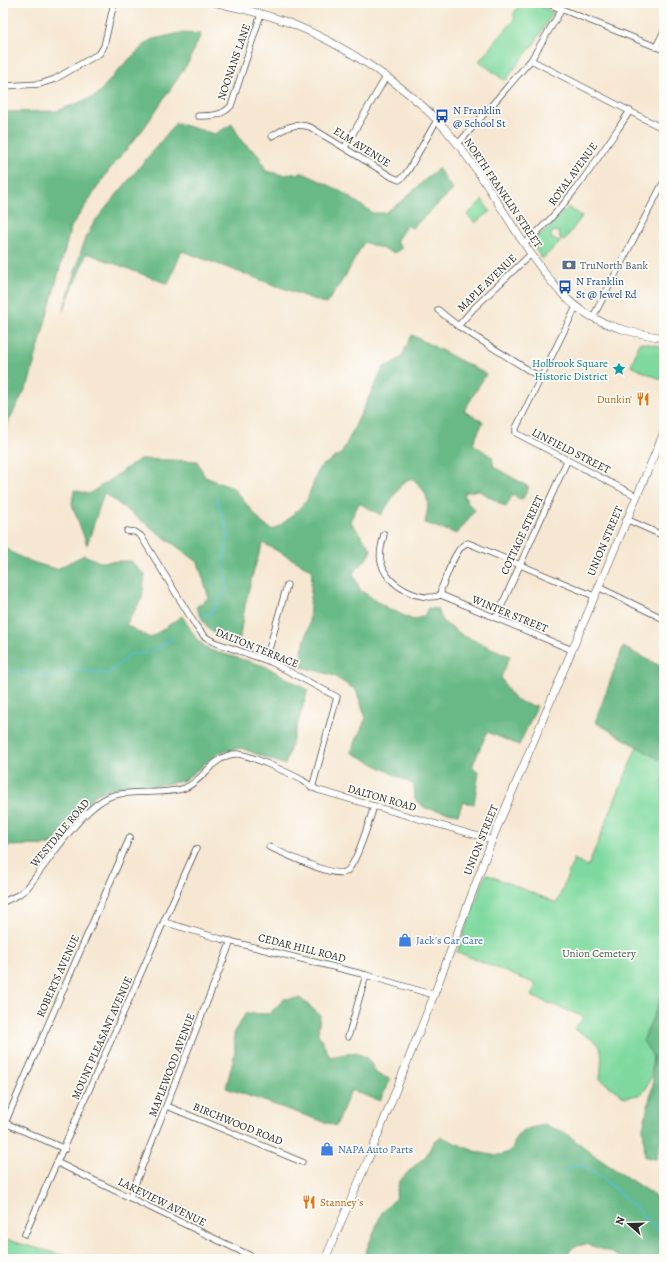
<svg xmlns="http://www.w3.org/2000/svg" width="667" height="1262" font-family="Alegreya,serif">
	<rect width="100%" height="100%" fill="#fdfcf7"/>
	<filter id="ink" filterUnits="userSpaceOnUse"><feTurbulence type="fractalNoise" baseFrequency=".025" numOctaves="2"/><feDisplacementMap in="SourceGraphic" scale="8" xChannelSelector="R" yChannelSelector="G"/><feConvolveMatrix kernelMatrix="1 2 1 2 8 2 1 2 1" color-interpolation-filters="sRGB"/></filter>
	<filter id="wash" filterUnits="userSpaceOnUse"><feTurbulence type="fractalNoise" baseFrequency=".012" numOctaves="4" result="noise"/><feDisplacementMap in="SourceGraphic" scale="16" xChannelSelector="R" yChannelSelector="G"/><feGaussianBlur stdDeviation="0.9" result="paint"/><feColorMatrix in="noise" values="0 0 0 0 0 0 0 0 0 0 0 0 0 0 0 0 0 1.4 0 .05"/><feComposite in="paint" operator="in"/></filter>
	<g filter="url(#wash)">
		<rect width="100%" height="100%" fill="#f6e7d2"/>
		<!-- green -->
		<g fill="#7fd99f" stroke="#558265">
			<path d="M520 3H534L553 12 533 46C529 48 510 75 505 81L479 61 513 21 515 17 513 15Z"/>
			<polygon points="482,200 490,211 475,223 467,215"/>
			<polygon points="568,207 582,216 564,241 560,238 559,232 556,231 552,232 551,235 552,239 561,241 542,259 531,242 541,234"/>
			<polygon points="640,342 664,347 664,381 631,366"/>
			<path d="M663 683 664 991 644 1041 653 1056 651 1077 645 1090 640 1095 624 1097 600 1079C603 1046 605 1046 574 1029L584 1017 531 996 536 984 457 952 486 874 557 903 574 859 588 866Z"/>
			<polygon points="3,1239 77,1259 3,1259"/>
		</g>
		<!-- forest -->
		<g fill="#67b986" stroke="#497258">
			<polygon points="180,33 201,34 188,63 144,128 109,170 71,227 29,382 3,432 3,111 7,112 57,111 96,96 122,66 150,40"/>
			<polygon points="176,123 215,134 232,124 243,143 258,154 266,171 283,175 303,173 337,189 373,213 385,213 403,200 438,168 453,190 412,228 407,225 396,241 402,248 394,253 364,242 346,275 326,304 182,251 168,284 87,253 63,311 85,239 95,221"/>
			<path d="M412 335 486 374 464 411 483 422 473 444 492 457 494 467 529 487 522 500 512 495 506 507 478 490 464 493 467 502 475 510 457 534 425 523C430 500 429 494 412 478L403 482 381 515 359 503 350 521 371 549 370 555 353 573 360 590 386 607 413 620 424 616 428 608 438 609 443 622 464 636 510 656 501 677C510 696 516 704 537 706L519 745 487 732 472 767 479 772 474 804 463 802 458 814 425 808 415 799 414 785 351 752 366 718 356 690 332 675 298 666 309 625 312 570 263 543C251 575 243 610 239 644 211 633 210 635 196 607L209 598 198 562 104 493 87 545 72 504 74 490 89 494 140 459 197 461 205 477 233 488 263 524 273 530 286 521 307 500 319 468 342 453 383 368 401 358Z"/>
			<path d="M3 545C17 559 37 564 57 569L84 555 100 562 131 561 145 575 142 598 126 625 150 638 182 616 197 640 210 650 265 666 308 690 285 765 241 748 220 752 183 781 154 786 114 788 96 794 51 845 3 846Z"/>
			<polygon points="623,647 664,668 664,762 595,722"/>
			<polygon points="664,991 664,1127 656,1159 645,1157 643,1128 653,1084 653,1056 643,1041"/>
			<polygon points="300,998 320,1015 318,1034 330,1057 356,1052 368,1059 377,1074 390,1079 380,1101 351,1090 336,1126 226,1088 235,1052 234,1032 246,1013 269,1014 284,999"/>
			<path d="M545 1125 564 1132 602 1161 655 1196 664 1207V1259H622L610 1252 586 1244 573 1247 564 1259H363L382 1212 395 1199 399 1182 409 1171 426 1156 434 1141 442 1137C459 1144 499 1167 513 1147 515 1144 514 1139 517 1136 523 1128 536 1127 545 1125Z"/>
		</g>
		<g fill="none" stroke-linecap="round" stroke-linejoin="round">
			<!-- stream -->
			<g stroke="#56bdd4" stroke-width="1.5">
				<polyline points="203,616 209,615 227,590 223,558 229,536 217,498"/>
				<polyline points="3,673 25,671 47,678 75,669 108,674 130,654 150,653 173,638"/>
				<path d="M565 1170C571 1167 576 1164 583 1166 599 1170 652 1223 664 1238"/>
			</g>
		</g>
	</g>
	<g filter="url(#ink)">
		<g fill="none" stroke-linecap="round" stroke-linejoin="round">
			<!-- minor casing -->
			<g stroke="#494744" stroke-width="7">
				<g id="minor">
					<polyline points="546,3 664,50"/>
					<polyline points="656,47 664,31"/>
					<polyline points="531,60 664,129"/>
					<polyline points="3,86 40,84 55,79 100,53 104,46 114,3"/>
					<path d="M198 116C211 116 222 116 231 106L261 14"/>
					<path d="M272 136C285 128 295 122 310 127L392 177 399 180 404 176 409 169 437 120"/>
					<polyline points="458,144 531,60 562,9"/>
					<polyline points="345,147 386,77"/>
					<path d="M524 244C568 207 598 158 630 111"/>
					<polyline points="576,307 516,428 516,433 636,496"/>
					<polyline points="438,310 458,326 541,378"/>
					<polyline points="593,317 664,181"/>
					<polyline points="458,326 474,308 531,254"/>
					<polyline points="626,519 664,536"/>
					<polyline points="127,531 135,532 141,536 196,626 204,636 214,642 271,662 337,697 312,788"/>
					<path d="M384 534C382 544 378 555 382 565 388 586 421 603 441 595"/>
					<polyline points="598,587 664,619"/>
					<path d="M441 595V589C446 579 456 544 468 543L594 596"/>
					<polyline points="441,595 572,650"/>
					<polyline points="496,618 567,461"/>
					<polyline points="266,660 287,585"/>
					<path d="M269 847C282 852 336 880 347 871 356 864 370 819 374 806"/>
					<path d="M3 902 18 895 27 888C48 863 84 802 115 795 136 790 166 795 185 788 204 780 215 753 238 754 250 755 291 774 302 780 308 784 311 787 318 790L492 840"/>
					<polyline points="164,922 221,939 366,975 434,995"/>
					<polyline points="348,1037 366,975"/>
					<polyline points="167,1106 302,1162"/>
					<polyline points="3,1122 65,1149"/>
					<polyline points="5,1123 130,837"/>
					<polyline points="58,1163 257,1259"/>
					<polyline points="130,1197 231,941"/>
					<polyline points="25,1234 196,849"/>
				</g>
			</g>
			<!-- secondary casing -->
			<g stroke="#494744" stroke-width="8">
				<g id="secondary">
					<path d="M217 3C242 9 268 14 292 24 341 43 402 83 438 121 471 156 495 199 521 239 541 268 560 300 592 317 614 329 639 334 664 338"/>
					<polyline points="325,1259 368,1160 434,995 492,840 664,432"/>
				</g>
			</g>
			<!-- minor -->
			<use href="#minor" stroke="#fff" stroke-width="5.5"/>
			<!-- secondary -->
			<use href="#secondary" stroke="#fff" stroke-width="7"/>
		</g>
	</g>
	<!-- icons -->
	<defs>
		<g id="bus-bare" transform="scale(1.08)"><path d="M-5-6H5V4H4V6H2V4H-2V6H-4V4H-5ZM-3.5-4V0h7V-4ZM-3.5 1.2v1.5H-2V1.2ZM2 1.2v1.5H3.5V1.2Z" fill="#1a4fb4" stroke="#fdfcf7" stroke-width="2.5" paint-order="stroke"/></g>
		<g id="bank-bare" transform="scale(1.08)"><path d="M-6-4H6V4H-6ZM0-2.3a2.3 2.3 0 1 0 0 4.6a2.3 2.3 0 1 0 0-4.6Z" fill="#5c6f8a" stroke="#fdfcf7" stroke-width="2.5" paint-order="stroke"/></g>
		<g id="sight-bare" transform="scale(1.08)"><path d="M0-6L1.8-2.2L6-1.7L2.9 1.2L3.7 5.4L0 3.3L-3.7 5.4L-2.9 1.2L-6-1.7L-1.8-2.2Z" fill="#0f9aa8" stroke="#fdfcf7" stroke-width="2.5" paint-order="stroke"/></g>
		<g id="restaurant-bare" transform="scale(1.08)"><path d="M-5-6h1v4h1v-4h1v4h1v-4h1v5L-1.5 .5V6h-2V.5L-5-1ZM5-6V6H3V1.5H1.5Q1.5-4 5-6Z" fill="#e8710a" stroke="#fdfcf7" stroke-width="2.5" paint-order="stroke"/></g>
		<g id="shop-bare" transform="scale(1.08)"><path d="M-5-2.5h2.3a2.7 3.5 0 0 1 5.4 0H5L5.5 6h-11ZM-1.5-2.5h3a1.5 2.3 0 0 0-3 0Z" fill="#3f7fe0" stroke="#fdfcf7" stroke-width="2.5" paint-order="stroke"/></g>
	</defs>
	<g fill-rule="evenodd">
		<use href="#bus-bare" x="442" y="116"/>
		<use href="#bank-bare" x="569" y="265"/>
		<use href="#bus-bare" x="565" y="287"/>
		<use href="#sight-bare" x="619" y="369"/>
		<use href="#restaurant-bare" x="643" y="399"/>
		<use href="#shop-bare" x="405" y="940"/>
		<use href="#shop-bare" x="327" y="1149"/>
		<use href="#restaurant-bare" x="309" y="1202"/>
	</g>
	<g text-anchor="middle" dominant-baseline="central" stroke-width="3.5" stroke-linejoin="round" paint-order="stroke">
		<!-- street labels -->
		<g font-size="11" fill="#2b2b2b" stroke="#fdfcf7">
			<text transform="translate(234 62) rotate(-71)">NOONANS LANE</text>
			<text transform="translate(362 147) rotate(32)">ELM AVENUE</text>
			<text transform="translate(573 174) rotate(-54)">ROYAL AVENUE</text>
			<text transform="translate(503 193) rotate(56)">NORTH FRANKLIN STREET</text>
			<text transform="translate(487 283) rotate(-44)">MAPLE AVENUE</text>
			<text transform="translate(571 451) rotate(27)">LINFIELD STREET</text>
			<text transform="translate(522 535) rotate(-65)">COTTAGE STREET</text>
			<text transform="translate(605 541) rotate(-67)">UNION STREET</text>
			<text transform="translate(510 614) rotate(22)">WINTER STREET</text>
			<text transform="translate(257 648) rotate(22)">DALTON TERRACE</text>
			<text transform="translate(382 798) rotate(16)">DALTON ROAD</text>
			<text transform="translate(60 833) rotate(-50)">WESTDALE ROAD</text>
			<text transform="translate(481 840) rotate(-68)">UNION STREET</text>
			<text transform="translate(302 948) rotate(14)">CEDAR HILL ROAD</text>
			<text transform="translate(58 976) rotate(-66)">ROBERTS AVENUE</text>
			<text transform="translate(102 1038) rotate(-66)">MOUNT PLEASANT AVENUE</text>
			<text transform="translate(172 1065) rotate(-69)">MAPLEWOOD AVENUE</text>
			<text transform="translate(238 1124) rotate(22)">BIRCHWOOD ROAD</text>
			<text transform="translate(162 1202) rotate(26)">LAKEVIEW AVENUE</text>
		</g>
		<!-- transit labels -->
		<g font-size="11" fill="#164399" stroke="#fdfcf7" text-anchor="start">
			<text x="453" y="110">N Franklin<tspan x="453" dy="13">@ School St</tspan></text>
			<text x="576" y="281">N Franklin<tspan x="576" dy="13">St @ Jewel Rd</tspan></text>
		</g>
		<!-- service labels -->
		<g font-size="11" fill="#4e5e75" stroke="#fdfcf7" text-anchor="start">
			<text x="580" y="265">TruNorth Bank</text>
		</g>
		<!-- culture labels -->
		<g font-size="11" fill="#0d838f" stroke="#fdfcf7" text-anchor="end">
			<text x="608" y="363">Holbrook Square<tspan x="608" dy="13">Historic District</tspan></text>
		</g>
		<!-- food labels -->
		<g font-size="11" fill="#c56008" stroke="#fdfcf7" text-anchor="end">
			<text x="632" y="399">Dunkin'</text>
			<text x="320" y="1202" text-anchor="start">Stanney's</text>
		</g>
		<!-- shop labels -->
		<g font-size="11" fill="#366cbe" stroke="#fdfcf7" text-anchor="start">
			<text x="416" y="940">Jack's Car Care</text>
			<text x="338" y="1149">NAPA Auto Parts</text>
		</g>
		<!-- park labels -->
		<g font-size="11" fill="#445f4e" stroke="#fdfcf7">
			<text x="599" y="953">Union Cemetery</text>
		</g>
	</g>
	<!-- margin -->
	<rect width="667" height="1262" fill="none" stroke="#fdfcf7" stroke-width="16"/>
	<!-- north arrow -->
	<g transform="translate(629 1224) rotate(290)" stroke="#fdfcf7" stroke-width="3" paint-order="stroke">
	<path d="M0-3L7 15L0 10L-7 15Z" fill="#2b2b2b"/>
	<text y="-6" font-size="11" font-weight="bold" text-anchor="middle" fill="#2b2b2b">N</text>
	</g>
</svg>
